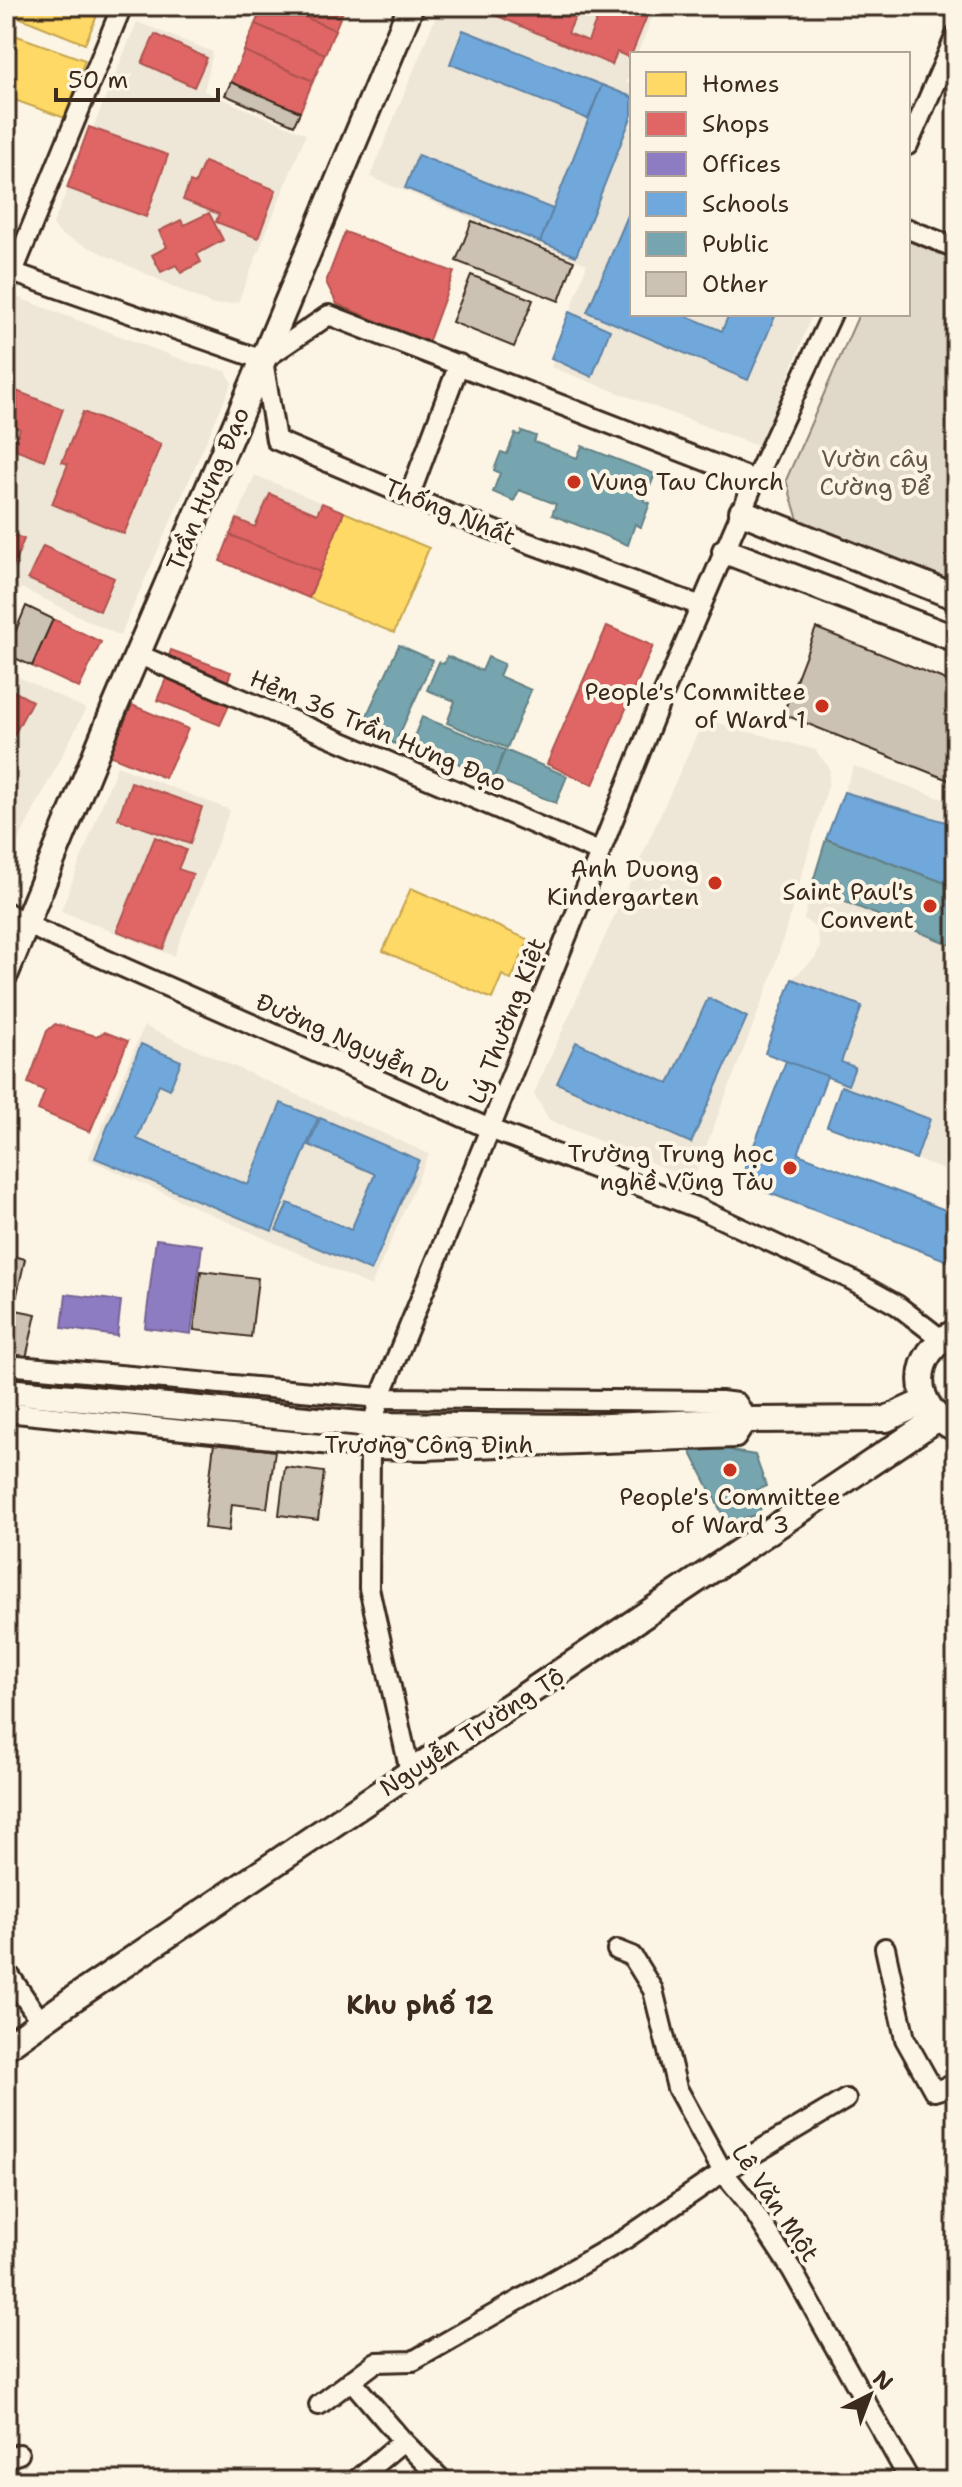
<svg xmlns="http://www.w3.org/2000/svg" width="962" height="2487" font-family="'Shantell Sans',sans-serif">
	<rect width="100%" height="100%" fill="#fcf5e5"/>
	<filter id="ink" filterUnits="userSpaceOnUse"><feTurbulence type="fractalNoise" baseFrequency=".0125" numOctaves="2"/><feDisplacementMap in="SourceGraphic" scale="16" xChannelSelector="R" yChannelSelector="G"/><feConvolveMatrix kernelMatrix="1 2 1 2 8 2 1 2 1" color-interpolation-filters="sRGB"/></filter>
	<g filter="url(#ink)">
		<!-- built -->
		<g fill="#eee6d6">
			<polygon points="440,6 657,6 637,54 632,54 632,66 626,82 632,85 632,314 812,314 762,448 551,367 587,264 370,177"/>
			<polygon points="137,22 213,52 204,91 306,134 238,302 213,305 60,234 53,224"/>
			<polygon points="6,293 194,364 226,371 232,383 120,636 21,588 6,618"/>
			<polygon points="255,475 344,512 230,535"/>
			<polygon points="6,671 86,709 15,847 6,852"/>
			<polygon points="704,719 815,750 830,769 828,786 771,979 693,1180 549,1120 534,1093"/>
			<polygon points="117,766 230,810 174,956 61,911"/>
			<polygon points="854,766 956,804 956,1174 827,1126 842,1082 765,1053 792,979 815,958 820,947 817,929 804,919 811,888 826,839"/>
			<polygon points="144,1026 429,1154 371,1286 88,1159"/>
		</g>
		<!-- green -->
		<polygon fill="#e0d8c8" stroke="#8e8173" stroke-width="2" points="908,239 956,259 956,594 801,530 786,480 859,314 908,314"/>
		<!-- homes -->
		<g fill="#ffd966" stroke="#c4a450" stroke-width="2">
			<polygon points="6,6 101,6 85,44 6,12"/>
			<polygon points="6,32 85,60 65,118 6,97"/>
			<polygon points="344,512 429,548 394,633 309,598"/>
			<polygon points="411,888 529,940 511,980 502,975 492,999 383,951"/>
		</g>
		<!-- shops -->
		<g fill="#e06666" stroke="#ae5450" stroke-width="2">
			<polygon points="263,6 280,6 335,30 325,54 255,24"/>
			<polygon points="280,6 345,6 335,30"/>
			<polygon points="474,6 554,6 576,15 568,33 588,41 602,6 651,6 630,58 617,52 612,65"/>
			<polygon points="255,24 325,54 313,81 244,51"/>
			<polygon points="155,34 207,58 194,87 142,63"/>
			<polygon points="244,51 313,81 300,112 231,82"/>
			<polygon points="89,127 168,155 146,217 67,188"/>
			<polygon points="204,162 276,190 258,238 216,222 219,214 183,200 190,182 195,184"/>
			<polygon points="209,213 223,240 197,254 201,262 181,273 176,265 161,272 152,255 167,247 159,231 181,220 184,225"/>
			<polygon points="345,232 454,272 428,343 337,304 326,282"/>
			<polygon points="6,387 63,409 44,460 12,448 20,429 6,423"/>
			<polygon points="83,412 161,444 124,534 52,504 68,464 62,462"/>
			<polygon points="270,494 317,514 322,503 344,512 320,572 230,535 237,519 255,527"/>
			<polygon points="6,532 24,539 11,572 6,570"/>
			<polygon points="230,535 320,572 309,598 220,561"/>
			<polygon points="43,546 114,578 100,611 28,579"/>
			<polygon points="53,619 101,642 79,688 32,666"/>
			<polygon points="607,626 653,646 593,785 547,764"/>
			<polygon points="171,650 231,672 224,691 164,670"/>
			<polygon points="168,674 232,699 220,725 157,700"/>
			<polygon points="6,687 32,701 6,750"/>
			<polygon points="132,705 188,729 165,778 109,755"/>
			<polygon points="131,782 202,807 190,844 118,819"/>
			<polygon points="155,837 186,850 178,869 193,874 163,949 117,931"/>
			<polygon points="55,1024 96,1036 105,1032 128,1041 90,1132 38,1110 45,1091 28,1083 47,1031"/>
		</g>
		<!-- offices -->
		<g fill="#8e7cc3" stroke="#756392" stroke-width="2">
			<polygon points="156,1239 202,1245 191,1334 145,1328"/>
			<polygon points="66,1294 121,1301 117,1336 62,1328"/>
		</g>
		<!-- schools -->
		<g fill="#6fa8dc" stroke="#5f82a3" stroke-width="2">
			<polygon points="463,30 602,85 588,119 450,64"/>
			<polygon points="602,85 632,97 632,115 576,256 540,242"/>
			<polygon points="418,155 553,209 540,242 405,188"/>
			<polygon points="632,206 632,285 630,291 632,292 632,314 682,314 722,331 729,314 776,314 748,380 587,312"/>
			<polygon points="569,312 610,330 592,377 551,358"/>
			<polygon points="844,792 956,825 956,887 826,839"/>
			<polygon points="792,979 862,1006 841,1062 855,1067 848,1085 765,1053"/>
			<polygon points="708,998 747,1017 691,1143 557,1083 576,1042 669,1084"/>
			<polygon points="141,1044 181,1061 170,1089 159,1084 137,1139 248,1185 281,1103 318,1118 272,1231 95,1158"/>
			<polygon points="786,1061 827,1076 798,1154 956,1214 956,1264 740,1182"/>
			<polygon points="841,1086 930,1119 916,1159 827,1126"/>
			<polygon points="320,1118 419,1160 371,1271 276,1230 288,1203 351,1230 375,1174 309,1145"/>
		</g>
		<!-- public -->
		<g fill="#76a5af" stroke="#648084" stroke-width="2">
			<polygon points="522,431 536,436 534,442 577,458 582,446 655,474 644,501 650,503 641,527 635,524 628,545 552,515 556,504 519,490 514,501 493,492 500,473 494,470 501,452 507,454 515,434 520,435"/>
			<polygon points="811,643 852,659 837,697 934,736 938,727 956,734 956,783 783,714"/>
			<polygon points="399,645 433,660 395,744 361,728"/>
			<polygon points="447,656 482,671 488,657 504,664 499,676 531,690 507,748 447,723 455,701 427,690 439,662 444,664"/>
			<polygon points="422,717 505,750 494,778 411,744"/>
			<polygon points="505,750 567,776 556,803 494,778"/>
			<polygon points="826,839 956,887 956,947 811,888"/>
			<polygon points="717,1445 737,1452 755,1455 766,1486 757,1490 764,1502 758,1514 728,1525 689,1449"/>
		</g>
		<!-- building -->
		<g fill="#ccc2b3" stroke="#3b2a1e" stroke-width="2">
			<polygon points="231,82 300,112 294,125 225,95"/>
			<polygon points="472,221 574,261 559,301 456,261"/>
			<polygon points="471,275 533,300 514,347 452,322"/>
			<polygon points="26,606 53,619 32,666 6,654"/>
			<polygon points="816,628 956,684 956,783 783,714"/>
			<polygon points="6,1254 25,1259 16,1299 6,1297"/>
			<polygon points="201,1271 258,1278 251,1337 194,1330"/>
			<polygon points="6,1308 36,1314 26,1358 6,1353"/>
			<polygon points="214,1443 275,1451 267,1508 232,1504 229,1531 204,1528"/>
			<polygon points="285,1467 324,1472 318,1520 279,1515"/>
		</g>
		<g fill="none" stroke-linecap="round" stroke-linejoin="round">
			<!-- street casing -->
			<g stroke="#3b2a1e" stroke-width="24">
				<g id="street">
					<polyline points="908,145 956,35"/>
					<polyline points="908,229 956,248"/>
					<polyline points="6,270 263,360"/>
					<polyline points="13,272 122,6"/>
					<polyline points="263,360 276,440 455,516 701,606"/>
					<polyline points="263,360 329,315 755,480"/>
					<polyline points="409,497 459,364"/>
					<polyline points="137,654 599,852"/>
					<polyline points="6,912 27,925 490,1129 700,1209 850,1279 897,1305 941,1339"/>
					<polyline points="6,1365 380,1398 721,1401 737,1403 748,1420 736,1438 424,1450 370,1449 6,1412"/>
					<polyline points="410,1772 369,1588 370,1449 372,1425 380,1398 490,1129 662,697 755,480 832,314"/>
					<polyline points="885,1948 905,2039 934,2091 951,2086 956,2094"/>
					<polyline points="617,1950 632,1956 653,1990 677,2088 723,2172 746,2200 792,2270 910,2481"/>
					<polyline points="6,1970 41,2022"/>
					<polyline points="351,2380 403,2441 443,2481"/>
					<polyline points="319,2405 376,2362 413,2361 625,2239 723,2172 846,2099"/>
					<polyline points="6,2458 19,2454"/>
					<polyline points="355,2481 403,2441"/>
				</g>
			</g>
			<!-- secondary casing -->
			<g stroke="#3b2a1e" stroke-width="30">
				<g id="secondary">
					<polyline points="742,512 956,597"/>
					<polyline points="725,551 956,639"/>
					<polyline points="6,973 114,709 263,360 411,6"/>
					<path d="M956 1332C909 1352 910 1408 956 1429"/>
					<polyline points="6,1391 372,1425 585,1427 748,1420 886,1419 925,1401"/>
					<polyline points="6,2047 73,1999 938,1418"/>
				</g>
			</g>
			<!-- street -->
			<use href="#street" stroke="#fcf5e5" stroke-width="18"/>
			<!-- secondary -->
			<use href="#secondary" stroke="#fcf5e5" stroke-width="24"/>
		</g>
	</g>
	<!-- markers -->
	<g fill="#c8321e" stroke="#fcf5e5" stroke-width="3">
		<circle cx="574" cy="482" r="8"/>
		<circle cx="822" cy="706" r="8"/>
		<circle cx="715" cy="883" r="8"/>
		<circle cx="930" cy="906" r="8"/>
		<circle cx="790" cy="1168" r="8"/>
		<circle cx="730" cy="1470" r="8"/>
	</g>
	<g text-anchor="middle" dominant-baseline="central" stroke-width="8" stroke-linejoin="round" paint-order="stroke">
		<!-- park labels -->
		<g font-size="24" fill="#645648" stroke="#fcf5e5">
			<text x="875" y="459">Vườn cây<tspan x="875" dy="28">Cường Để</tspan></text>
		</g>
		<!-- poi labels -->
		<g font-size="24" fill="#3b2a1e" stroke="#fcf5e5" text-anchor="end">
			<text x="590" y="482" text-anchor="start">Vung Tau Church</text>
			<text x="806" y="692">People's Committee<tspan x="806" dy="28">of Ward 1</tspan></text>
			<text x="699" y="869">Anh Duong<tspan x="699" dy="28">Kindergarten</tspan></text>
			<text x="914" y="892">Saint Paul's<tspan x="914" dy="28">Convent</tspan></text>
			<text x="774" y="1154">Trường Trung học<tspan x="774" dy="28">nghề Vũng Tàu</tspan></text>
			<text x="730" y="1497" text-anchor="middle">People's Committee<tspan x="730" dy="28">of Ward 3</tspan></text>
		</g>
		<!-- street labels -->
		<g font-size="24" fill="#3b2a1e" stroke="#fcf5e5">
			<text transform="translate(208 489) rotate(-67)">Trần Hưng Đạo</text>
			<text transform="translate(450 512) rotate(22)">Thống Nhất</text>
			<text transform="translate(378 731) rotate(23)">Hẻm 36 Trần Hưng Đạo</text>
			<text transform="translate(507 1021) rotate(-69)">Lý Thường Kiệt</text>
			<text transform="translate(353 1043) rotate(24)">Đường Nguyễn Du</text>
			<text x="429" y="1445">Trương Công Định</text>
			<text transform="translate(472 1732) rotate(-33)">Nguyễn Trường Tộ</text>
			<text transform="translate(775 2203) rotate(56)">Lê Văn Một</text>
		</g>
		<!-- neighbourhood labels -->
		<g font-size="26" font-weight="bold" fill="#3b2a1e" stroke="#fcf5e5">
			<text x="420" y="2004">Khu phố 12</text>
		</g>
	</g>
	<!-- margin -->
	<rect width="962" height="2487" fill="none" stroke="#fcf5e5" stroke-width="32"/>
	<rect x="16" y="16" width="930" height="2455" fill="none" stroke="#3b2a1e" stroke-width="3" filter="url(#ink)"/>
	<!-- legend -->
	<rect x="630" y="52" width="280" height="264" fill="#fcf5e5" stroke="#afa495" stroke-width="2"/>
	<rect x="646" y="72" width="40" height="24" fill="#ffd966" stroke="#afa495" stroke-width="2"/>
	<text x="702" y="92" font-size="24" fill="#3b2a1e">Homes</text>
	<rect x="646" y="112" width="40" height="24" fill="#e06666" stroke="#afa495" stroke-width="2"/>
	<text x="702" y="132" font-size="24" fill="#3b2a1e">Shops</text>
	<rect x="646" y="152" width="40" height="24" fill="#8e7cc3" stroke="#afa495" stroke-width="2"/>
	<text x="702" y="172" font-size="24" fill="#3b2a1e">Offices</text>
	<rect x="646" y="192" width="40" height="24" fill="#6fa8dc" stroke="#afa495" stroke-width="2"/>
	<text x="702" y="212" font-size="24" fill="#3b2a1e">Schools</text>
	<rect x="646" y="232" width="40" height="24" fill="#76a5af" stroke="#afa495" stroke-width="2"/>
	<text x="702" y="252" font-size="24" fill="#3b2a1e">Public</text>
	<rect x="646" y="272" width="40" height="24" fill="#ccc2b3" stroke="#afa495" stroke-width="2"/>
	<text x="702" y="292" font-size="24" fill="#3b2a1e">Other</text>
	<!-- north arrow -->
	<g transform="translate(870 2395) rotate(42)" stroke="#fcf5e5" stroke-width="6" paint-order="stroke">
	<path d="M0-6L14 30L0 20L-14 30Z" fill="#3b2a1e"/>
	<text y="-12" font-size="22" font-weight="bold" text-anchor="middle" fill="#3b2a1e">N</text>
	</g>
	<!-- scale -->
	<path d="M56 88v12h162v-12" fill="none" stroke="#3b2a1e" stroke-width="4"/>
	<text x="68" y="88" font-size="24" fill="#3b2a1e" stroke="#fcf5e5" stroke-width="6" paint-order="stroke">50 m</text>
</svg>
